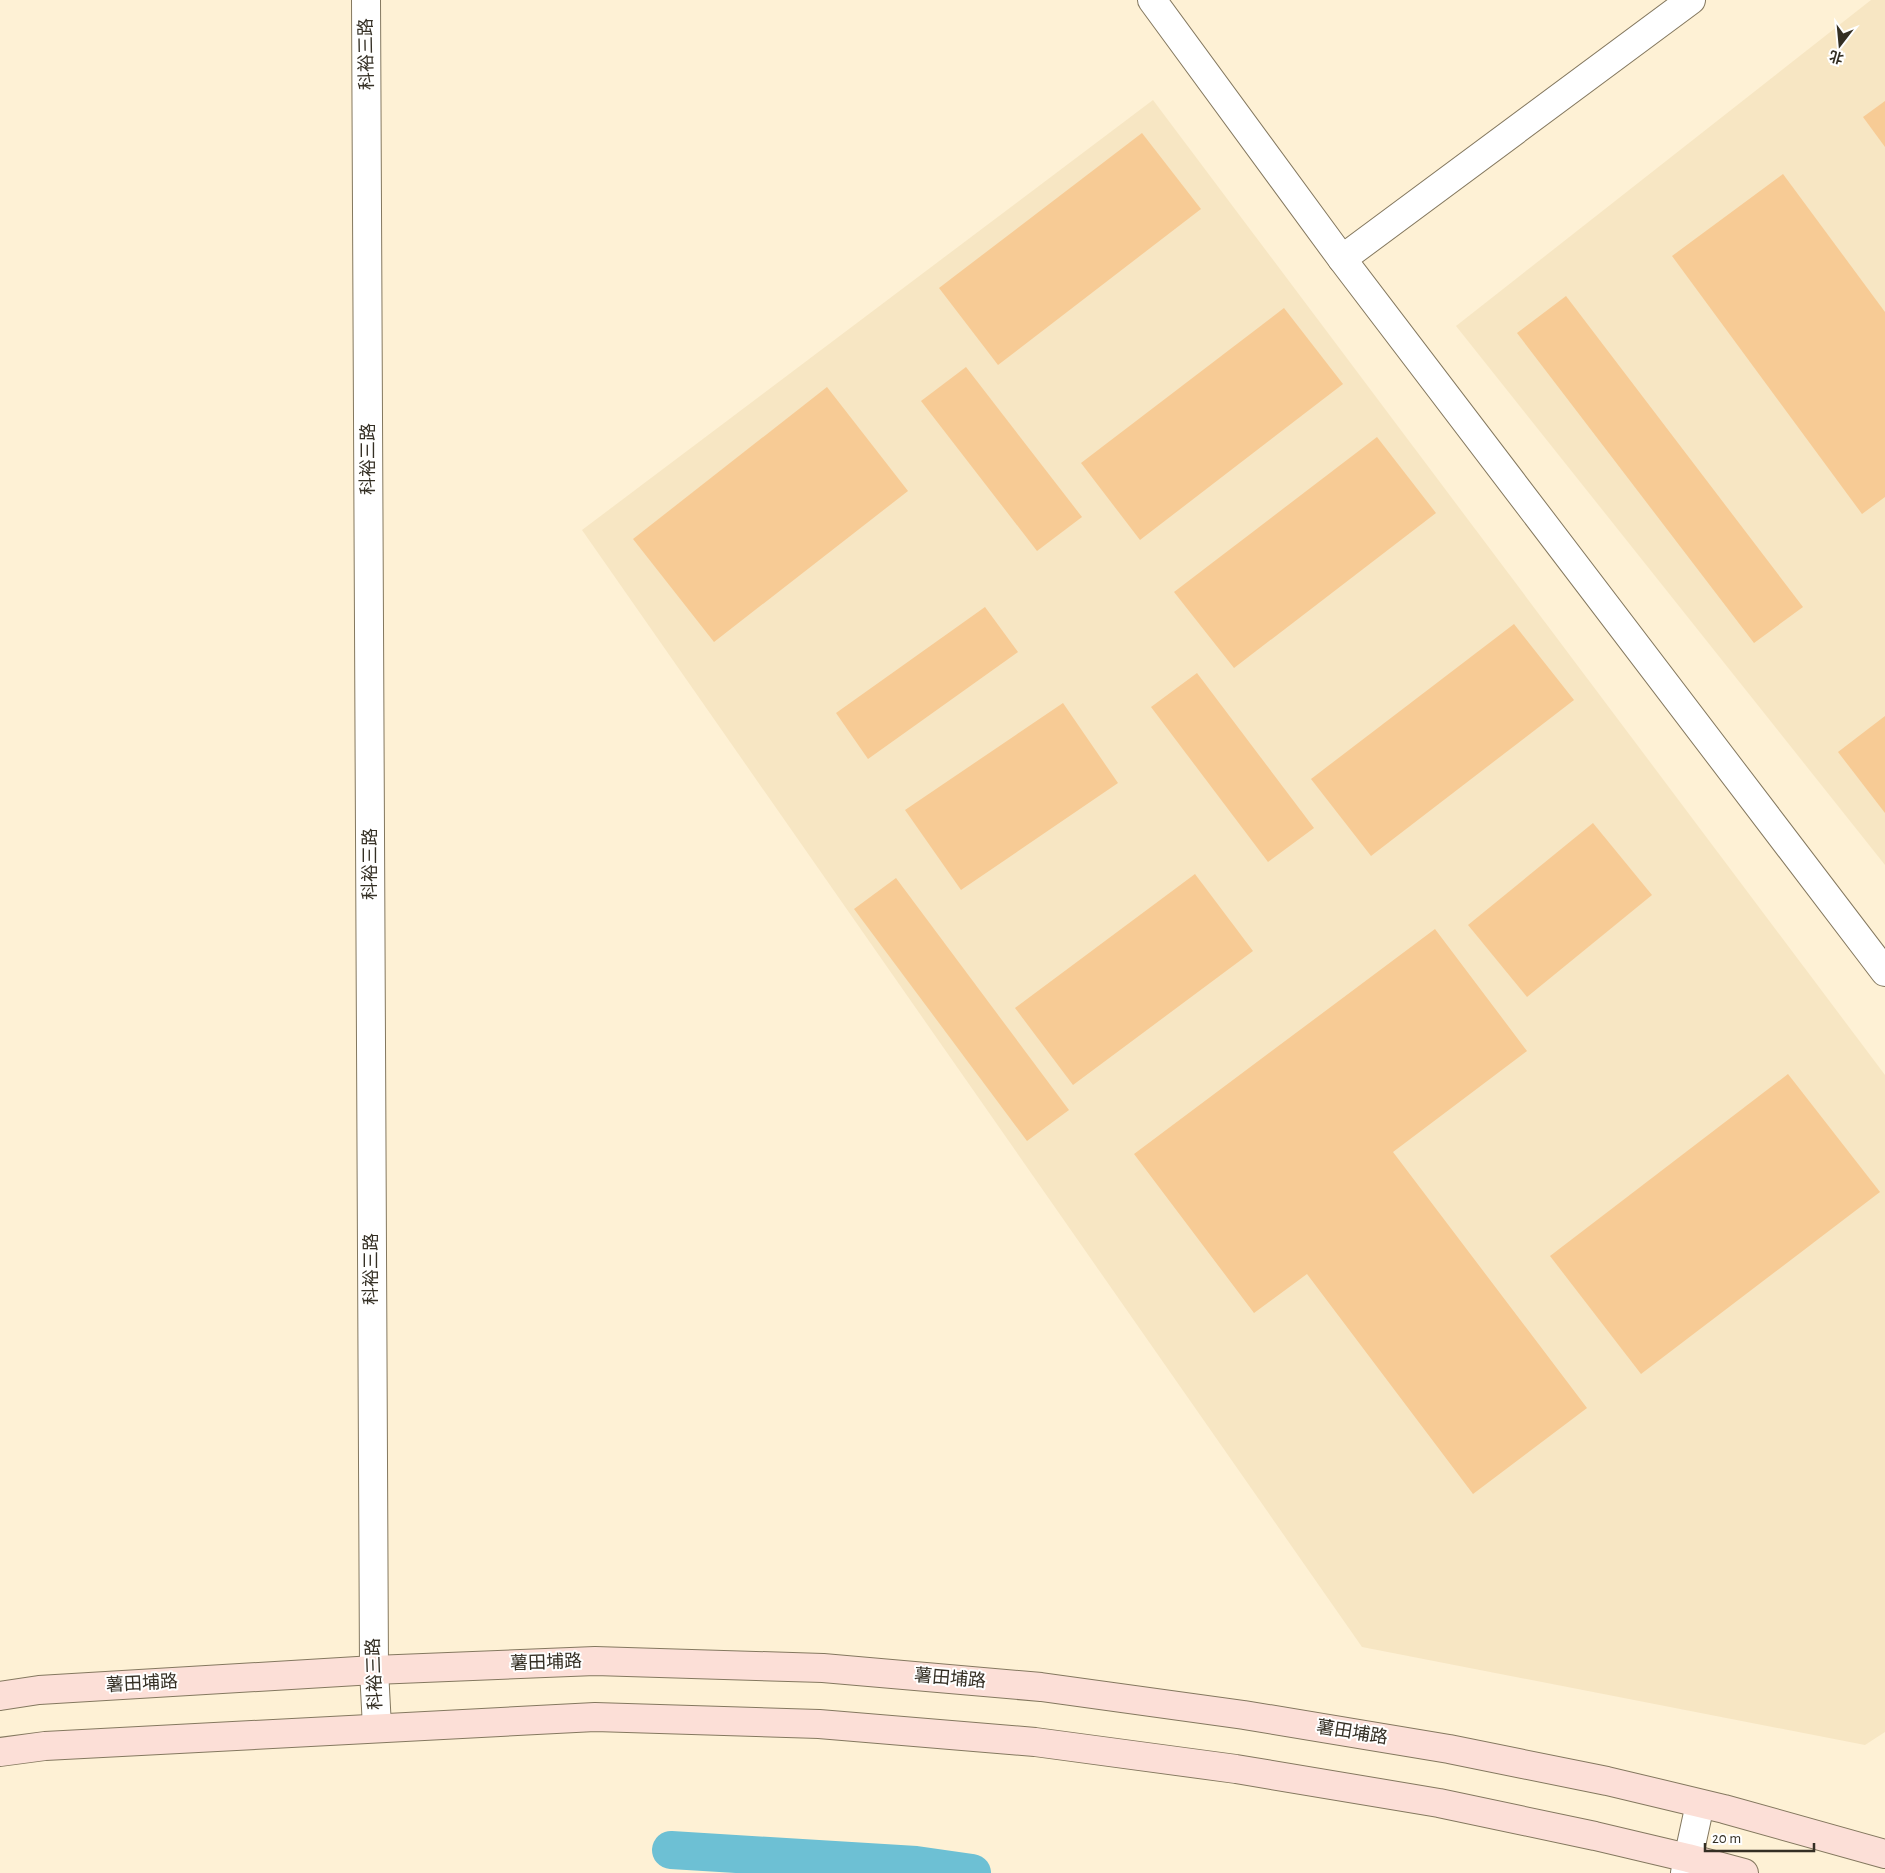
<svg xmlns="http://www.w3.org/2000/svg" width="1885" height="1873" font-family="'Alegreya Sans','Noto Sans SC',sans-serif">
	<rect width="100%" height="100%" fill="#fef1d5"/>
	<!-- built -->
	<g fill="#f7e6c3">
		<polygon points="1871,0 1885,0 1885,865 1456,326"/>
		<polygon points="1153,100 1885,1075 1885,1732 1865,1745 1362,1647 582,530"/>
	</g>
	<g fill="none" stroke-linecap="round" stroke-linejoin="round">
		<!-- canal -->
		<polyline stroke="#6dc0d4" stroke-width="38" points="671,1850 916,1865 972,1873"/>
	</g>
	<!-- building -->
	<g fill="#f7cb95">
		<polygon points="1885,101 1885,147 1863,117"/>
		<polygon points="1142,133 1201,209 998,365 939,288"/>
		<polygon points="1783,174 1885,312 1885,497 1862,514 1672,256"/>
		<polygon points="1566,296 1803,607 1754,643 1517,333"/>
		<polygon points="1284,308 1343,384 1140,540 1081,463"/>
		<polygon points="966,367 1082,517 1037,551 921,401"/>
		<polygon points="827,387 908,491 714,642 633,539"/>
		<polygon points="1377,437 1436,513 1234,668 1174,592"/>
		<polygon points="985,607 1018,652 868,759 836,713"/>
		<polygon points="1514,624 1574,700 1371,856 1311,779"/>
		<polygon points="1197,673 1314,828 1268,862 1151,707"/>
		<polygon points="1063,703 1118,783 961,890 905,810"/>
		<polygon points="1885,716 1885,813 1838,752"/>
		<polygon points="1593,823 1652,895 1527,997 1468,925"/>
		<polygon points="1195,874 1253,951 1073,1085 1015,1008"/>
		<polygon points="896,878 1069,1110 1027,1141 854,909"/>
		<polygon points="1435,929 1527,1051 1393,1152 1587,1408 1473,1494 1307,1274 1254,1313 1134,1154"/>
		<polygon points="1788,1074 1880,1192 1641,1374 1550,1256"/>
	</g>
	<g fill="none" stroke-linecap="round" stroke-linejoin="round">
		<!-- street casing -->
		<g stroke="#84785f" stroke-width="30">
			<g id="street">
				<polyline points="366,0 374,1670 377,1727"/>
				<polyline points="1152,0 1342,259 1885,972"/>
				<polyline points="1342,259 1691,0"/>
				<polyline points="1685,1873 1700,1804"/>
			</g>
		</g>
		<!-- secondary casing -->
		<g stroke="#84785f" stroke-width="30">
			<g id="secondary">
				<polyline points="0,1696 39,1690 374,1670 595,1661 823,1668 1041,1687 1244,1715 1449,1749 1607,1781 1724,1809 1885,1854"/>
				<polyline points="0,1752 45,1746 595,1717 819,1724 1035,1742 1236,1769 1439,1803 1595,1836 1688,1858 1744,1873"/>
			</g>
		</g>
		<!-- street -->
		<use href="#street" stroke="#fff" stroke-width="28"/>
		<!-- secondary -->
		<use href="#secondary" stroke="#fcdfd7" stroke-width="28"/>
	</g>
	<g text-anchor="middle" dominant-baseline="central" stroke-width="4" stroke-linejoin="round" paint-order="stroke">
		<!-- street labels -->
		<g font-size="18" fill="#342f24" stroke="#fff">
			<text transform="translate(367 54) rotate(-91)">科裕三路</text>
			<text transform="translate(369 459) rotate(-90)">科裕三路</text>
			<text transform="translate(371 864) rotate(-90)">科裕三路</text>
			<text transform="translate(372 1269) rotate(-90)">科裕三路</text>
			<text transform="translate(546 1663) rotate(-2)">薯田埔路</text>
			<text transform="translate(375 1674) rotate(-92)">科裕三路</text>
			<text transform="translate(950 1679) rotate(5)">薯田埔路</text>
			<text transform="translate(142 1684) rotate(-3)">薯田埔路</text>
			<text transform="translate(1352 1733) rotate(9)">薯田埔路</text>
		</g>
	</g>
	<!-- north arrow -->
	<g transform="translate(1840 45) rotate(196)" stroke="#ffffff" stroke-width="4" paint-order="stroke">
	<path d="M0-4L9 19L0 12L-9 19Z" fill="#342f24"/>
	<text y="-8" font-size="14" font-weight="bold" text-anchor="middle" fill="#342f24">北</text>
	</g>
	<!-- scale -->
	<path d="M1705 1843v8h109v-8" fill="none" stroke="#342f24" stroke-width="2.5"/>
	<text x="1712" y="1843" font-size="15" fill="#342f24" stroke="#ffffff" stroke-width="4" paint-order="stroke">20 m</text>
</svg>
